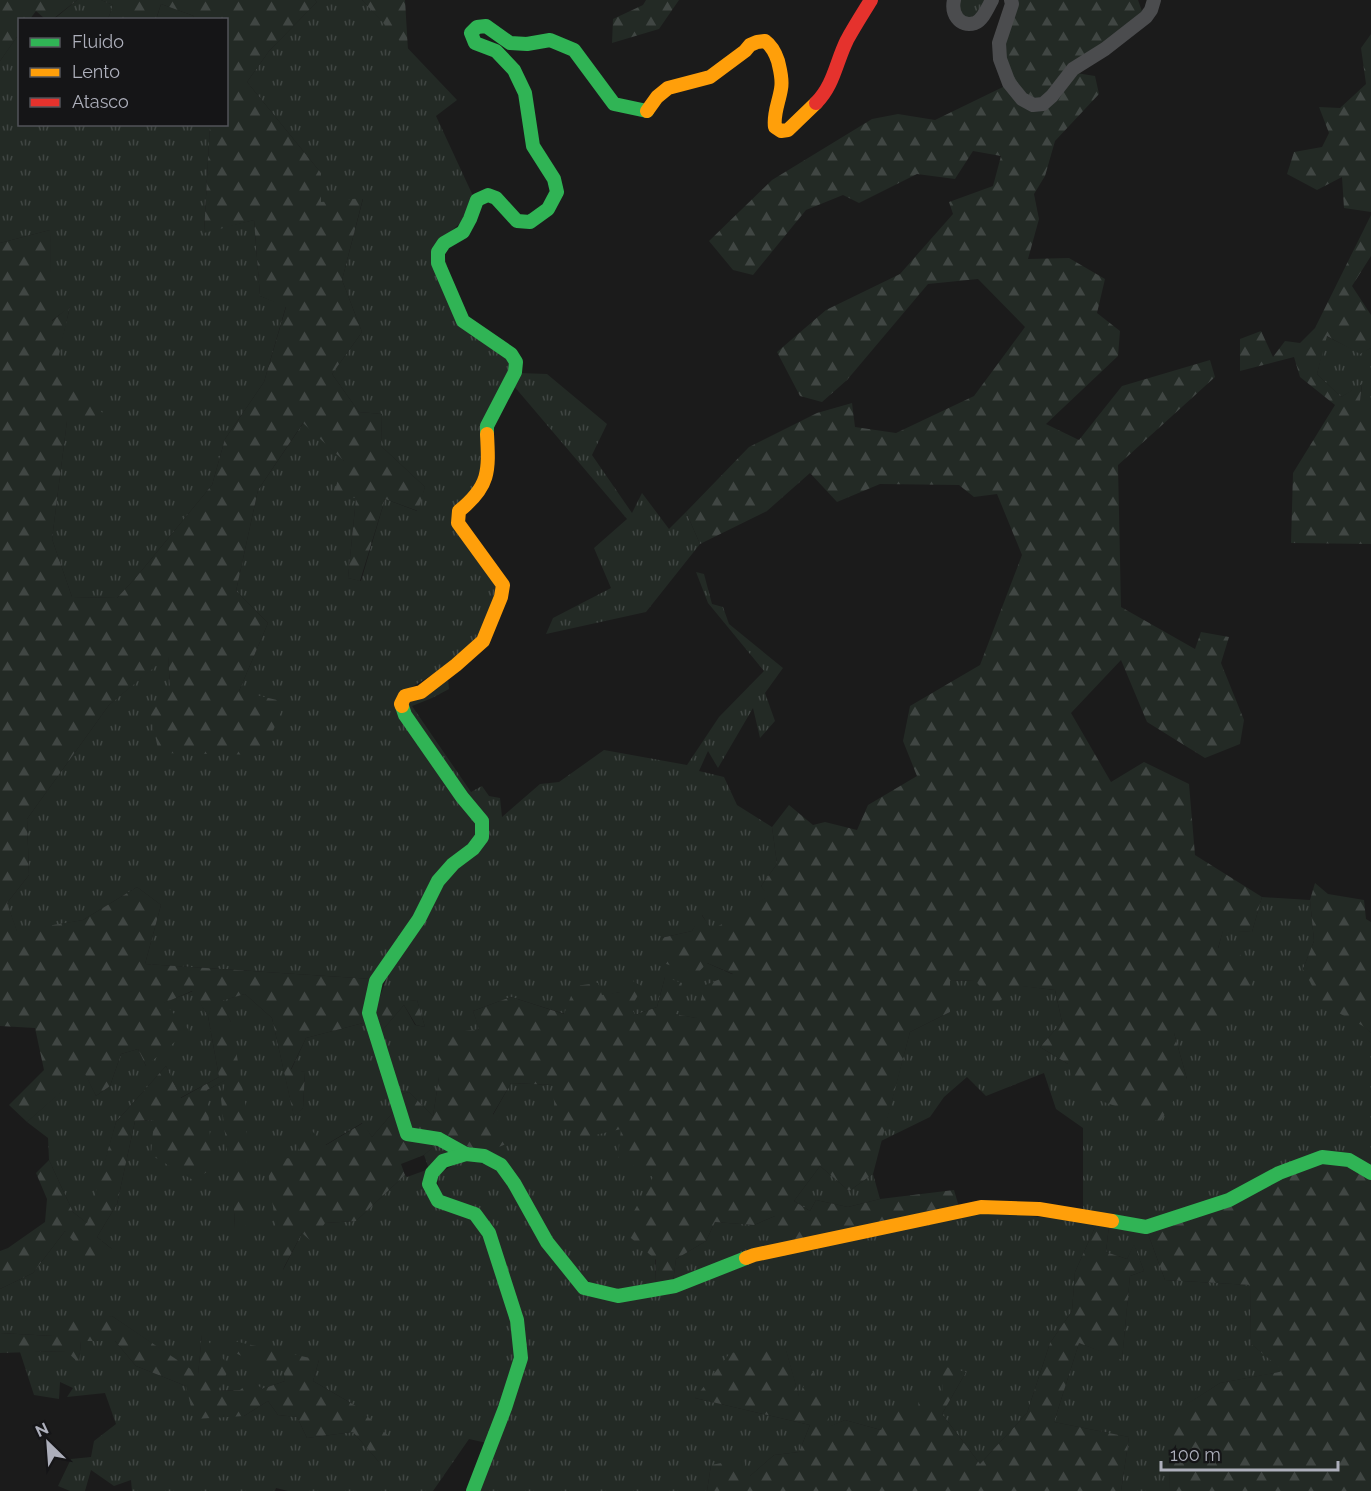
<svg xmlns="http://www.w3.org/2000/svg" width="1371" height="1491" font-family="Raleway,sans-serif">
	<defs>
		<pattern id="grass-tufts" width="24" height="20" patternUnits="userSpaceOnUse" patternTransform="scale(1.5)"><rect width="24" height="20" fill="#232a25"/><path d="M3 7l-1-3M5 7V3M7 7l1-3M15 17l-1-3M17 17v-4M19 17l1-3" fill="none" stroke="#404643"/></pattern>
		<pattern id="forest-firs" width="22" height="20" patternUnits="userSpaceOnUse" patternTransform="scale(1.5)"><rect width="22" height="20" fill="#232a25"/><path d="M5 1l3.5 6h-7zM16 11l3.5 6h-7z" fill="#404643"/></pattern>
	</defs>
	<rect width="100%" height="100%" fill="#1b1b1b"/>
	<!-- grass -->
	<g fill="url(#grass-tufts)">
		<polygon points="77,0 101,0 113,5 108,19 53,20"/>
		<polygon points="315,0 362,0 457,100 436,116 474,198 466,218 441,240 460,323 511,363 480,481 456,509 498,586 479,639 453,662 402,693 478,823 478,836 372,979 145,964 161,905 137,887 83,920 17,932 7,903 29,875 27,819 109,705 168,655 170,687 239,691 268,623 236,591 258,490 304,422 344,461 356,498 348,578 361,581 385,499 417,511 425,487 381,446 382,414 359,412 332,374 362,332 342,280 363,199 321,203 321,173 247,82 269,51 317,2"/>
		<polygon points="958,0 987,0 974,18 960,16"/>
		<polygon points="161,4 194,16 193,19 156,20"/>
		<polygon points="19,34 20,124 210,125 204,232 254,220 260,296 286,306 264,382 225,439 212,485 138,575 117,598 72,597 52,539 67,421 108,421 57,359 70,307 51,321 50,230 0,243 0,61"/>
		<polygon points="1326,336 1360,353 1371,348 1371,401 1360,401 1362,385 1341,397 1317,374"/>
		<polygon points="519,373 547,374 607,424 592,455 632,513 642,493 669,529 686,512 700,544 646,612 546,634 553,618 611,588 594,548 627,519 513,385"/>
		<polygon points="696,572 704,574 712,604 723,607 729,624 783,668 765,693 775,721 760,738 753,708 718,768 708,751 699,771 724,777 737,805 772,827 777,864 761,886 769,896 712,931 702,915 692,931 661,938 707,963 734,975 696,1018 674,1014 665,977 657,1007 635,1015 620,992 602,996 597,983 565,1014 511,997 473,1011 479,1028 439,1077 433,1116 409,1092 399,1095 380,1033 404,1005 415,1025 425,1027 417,1000 395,1003 386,986 390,969 442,883 487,838 406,704 448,678 449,689 432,698 412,706 471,792 482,786 489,796 500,798 502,817 540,784 559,782 604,750 687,765 719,717 764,671 708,603"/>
		<polygon points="1262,897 1310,900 1314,941 1303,969 1371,1033 1371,1168 1228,1196 1146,1222 1083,1212 1083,1128 1056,1109 1044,1073 986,1096 967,1077 944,1097 930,1117 881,1141 910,1032 950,1012 950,981 975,980 1055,990 1062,1022 1040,1047 1068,1064 1187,1079 1174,1033 1218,949 1223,930 1252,932"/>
		<polygon points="193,991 208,1016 219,1077 180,1098 166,1066 116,1122 88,1224 73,1212 49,1160 48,1138 27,1122 84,1071 96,1096 110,1086 121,1054 138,1049 146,1066 163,1003"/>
		<polygon points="245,994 272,1018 294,1116 303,1108 305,1072 291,1070 306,1038 367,1022 395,1110 372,1137 362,1123 302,1159 283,1270 302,1233 325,1223 356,1221 405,1175 407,1177 429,1169 424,1155 438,1143 455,1153 424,1184 472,1217 485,1234 513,1320 516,1358 487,1443 469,1439 433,1491 288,1491 276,1488 275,1491 132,1491 131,1480 114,1486 91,1470 85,1491 70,1491 58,1486 71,1459 91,1457 94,1441 116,1424 105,1393 67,1397 73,1388 60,1382 59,1399 34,1395 20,1352 67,1351 79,1362 81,1341 115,1341 136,1366 186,1386 244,1416 268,1401 278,1415 297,1417 307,1438 353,1432 379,1462 356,1406 313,1381 319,1360 283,1361 285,1381 262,1389 252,1381 241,1390 217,1391 202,1335 198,1375 112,1316 53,1336 0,1333 0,1289 33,1273 65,1231 112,1249 97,1237 117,1204 135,1121 154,1120 227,1079 235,1229 231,1022 220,1001"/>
		<polygon points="511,1083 553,1085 621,1129 653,1177 656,1285 618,1292 586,1284 486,1152 493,1115"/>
		<polygon points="466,1158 498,1169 543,1245 618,1301 755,1259 982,1211 1097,1223 1075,1272 1072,1311 1050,1343 1027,1413 980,1464 942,1414 966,1372 943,1399 919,1414 881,1430 845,1420 827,1428 799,1397 785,1347 695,1398 810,1425 799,1452 774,1455 750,1476 711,1465 707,1491 477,1491 525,1359 493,1230 441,1197 436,1175"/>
		<polygon points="820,1166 849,1191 873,1174 880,1199 848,1207 816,1200 810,1211 794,1201"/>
		<polygon points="775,1216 775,1246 673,1282 676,1259 706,1241 715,1222 754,1225"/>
		<polygon points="1109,1225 1147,1231 1165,1280 1250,1285 1251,1344 1285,1371 1220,1383 1172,1414 1169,1491 1121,1491 1129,1437 1054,1422 1079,1343 1122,1359 1130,1276 1144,1271 1134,1245 1127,1259 1106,1252"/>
	</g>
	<!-- forest -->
	<g fill="url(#forest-firs)">
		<polygon points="0,0 77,0 53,19 45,19 36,11 30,19 20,20 19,34 0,61"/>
		<polygon points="101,0 315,0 317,2 269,51 247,82 321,173 321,202 363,198 342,280 362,332 332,374 359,412 382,414 381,446 425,487 418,511 385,499 360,581 348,578 356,498 333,496 344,461 303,423 258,490 236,591 268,623 239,691 285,702 263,755 159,753 149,708 170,686 168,656 109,705 27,819 29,875 7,903 17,931 83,920 137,887 161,905 145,964 372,979 367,1022 306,1038 291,1069 305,1072 303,1108 294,1117 272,1018 245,994 221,1001 231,1022 246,1108 248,1225 236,1229 221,1099 226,1080 207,1090 212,1169 193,1180 151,1155 154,1120 135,1121 117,1204 97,1237 113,1250 95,1268 65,1231 33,1273 0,1289 0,1251 8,1248 45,1222 47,1199 36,1173 49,1160 73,1212 87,1223 116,1122 166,1066 181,1098 219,1077 208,1016 192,991 164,1003 189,1030 146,1066 138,1049 121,1054 110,1086 96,1096 84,1072 27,1122 9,1105 44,1070 35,1028 0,1026 0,243 50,230 52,321 70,306 58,359 109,421 67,421 52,539 72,597 117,598 138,575 212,485 225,439 264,382 286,307 260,296 254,220 204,233 210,125 226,124 226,20 193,19 194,16 161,4 156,19 108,19 113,5"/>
		<polygon points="362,0 405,0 408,50"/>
		<polygon points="646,0 679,0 659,29 612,43 613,19 643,5"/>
		<polygon points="1018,0 1138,0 1143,14 1041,99 1034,100 1025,96 1013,82 1003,49"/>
		<polygon points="1371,34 1371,212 1344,208 1342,177 1317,190 1287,174 1294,152 1322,147 1329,133 1319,107 1340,108 1366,84 1361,48"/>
		<polygon points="1076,73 1095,76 1099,94 1055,141 1045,176 1034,194 1039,219 1028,259 1069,258 1105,279 1097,313 1120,331 1118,356 1046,424 1079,440 1122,386 1210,360 1215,377 1118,465 1121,607 1195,649 1201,632 1229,637 1221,663 1244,720 1240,744 1205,758 1147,722 1121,660 1071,713 1111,782 1144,762 1189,784 1195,855 1262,897 1252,932 1223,931 1218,948 1239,952 1252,982 1220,1032 1174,1033 1187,1079 1160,1122 1076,1092 1068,1064 1040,1047 1062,1022 1055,990 1020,986 994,1005 975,980 950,981 950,1012 910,1032 873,1174 849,1191 820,1166 794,1201 810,1211 816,1200 848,1207 880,1199 954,1190 959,1207 775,1246 775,1216 754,1225 715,1222 706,1241 676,1259 673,1282 656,1285 656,1260 623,1231 653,1177 618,1157 621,1129 583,1138 555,1118 553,1085 511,1083 493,1114 511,1142 486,1152 411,1130 399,1095 409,1092 433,1116 439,1077 435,1068 444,1034 479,1029 473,1011 511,997 564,1014 575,986 598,983 602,995 620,992 628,978 643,987 631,1007 635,1015 657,1007 665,977 682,983 675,1014 696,1018 705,985 733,974 707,963 697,974 657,961 661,938 692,931 701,914 712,930 768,896 761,886 777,864 772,827 789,805 813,825 825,822 857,830 868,805 917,776 903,741 910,706 980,665 1022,555 997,494 974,497 959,485 880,484 837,502 810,473 767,511 700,544 686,512 749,447 817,413 852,403 855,427 896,433 974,396 1025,327 978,279 928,284 847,380 822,402 800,396 777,352 826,310 900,274 953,214 949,202 993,186 1001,156 973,151 955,179 917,174 859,203 843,195 806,210 753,275 733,270 709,241 772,180 872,119 898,114 935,120 1005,86 1032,109"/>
		<polygon points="1371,215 1371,256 1352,286 1371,315 1371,348 1360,354 1327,336 1317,374 1341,397 1362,384 1360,401 1371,401 1371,544 1291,543 1293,473 1335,405 1300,377 1294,357 1240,371 1240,339 1261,331 1273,357 1285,341 1300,343 1315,328"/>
		<polygon points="1315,883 1328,894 1364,900 1366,919 1371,922 1371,1033 1363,1026 1322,1004 1303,969 1314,941 1310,900"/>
		<polygon points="390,969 386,986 396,991 395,1002 417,1000 425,1027 416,1025 404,1005 380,1033 374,1013"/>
		<polygon points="395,1110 404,1138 438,1143 424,1155 401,1164 405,1175 356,1221 325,1223 312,1242 302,1233 282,1271 266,1157 301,1159 295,1136 305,1124 326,1145 363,1123 372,1137"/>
		<polygon points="1323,1161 1371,1177 1371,1491 1169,1491 1171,1414 1220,1383 1284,1371 1251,1344 1250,1285 1165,1280 1147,1231"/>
		<polygon points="1097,1223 1109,1225 1106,1252 1127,1259 1134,1244 1144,1271 1130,1276 1122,1360 1079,1343 1054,1422 1129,1437 1121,1491 707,1491 711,1465 743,1459 750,1476 774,1455 799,1452 810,1425 695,1398 730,1353 785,1346 799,1396 811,1371 831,1396 828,1427 845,1420 881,1430 895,1404 918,1414 919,1389 943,1399 942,1366 966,1372 942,1414 980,1464 1027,1413 1050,1343 1072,1311 1075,1272"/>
		<polygon points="112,1316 198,1374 202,1334 230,1367 218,1391 240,1390 252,1380 262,1389 285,1381 282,1361 260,1364 233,1352 234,1341 319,1360 313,1381 356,1406 395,1442 379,1462 353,1432 307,1438 297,1417 278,1415 268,1401 244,1416 194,1419 186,1386 136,1366 115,1341 81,1341 79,1363 66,1351 0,1353 0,1333 53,1336 65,1322"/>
	</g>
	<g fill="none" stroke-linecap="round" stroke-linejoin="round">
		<!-- street -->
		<g stroke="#4b4c4e" stroke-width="14">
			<path d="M954 0C951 13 959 28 975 23 983 20 988 7 992 0"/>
			<polyline points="1011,0 1012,4 999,43 1000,59 1009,83 1022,99 1033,105 1043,104 1052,96 1073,69 1105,49 1146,17 1151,10 1154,0"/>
		</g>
		<!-- fast -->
		<g stroke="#30b455" stroke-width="14">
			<polyline points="487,434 487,426 515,372 516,362 511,354 463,321 438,263 438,252 444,243 463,232 470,219 477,200 488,195 496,198 517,221 530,222 548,209 557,192 554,179 533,146 525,93 514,70 496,51 475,43 471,33 477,27 486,26 510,43 527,44 550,40 574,50 614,104 647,111"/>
			<polyline points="402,706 405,715 462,797 482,821 482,837 473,849 453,864 438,881 419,919 376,981 369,1013 407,1134 439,1139 466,1154"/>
			<polyline points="1112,1221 1146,1227 1229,1200 1279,1173 1322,1157 1349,1160 1371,1173"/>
			<polyline points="473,1491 505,1408 521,1358 517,1320 489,1233 475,1214 438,1201 429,1184 432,1173 443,1161 466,1154 484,1156 501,1165 514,1183 547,1242 584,1288 618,1296 675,1286 746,1258"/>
		</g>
		<!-- slow -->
		<g stroke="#ff9f0a" stroke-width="14">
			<path d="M647 111 657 97 668 88 710 77 745 51 750 45 757 42 765 41C772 46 775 52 778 61 780 70 783 79 781 89 779 102 773 114 775 127L781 131 788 130 816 103"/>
			<path d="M402 706 401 704 405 696 421 692 456 665 483 641 501 597 503 585 458 523 459 511C490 486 489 471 487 434"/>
			<polyline points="746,1258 754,1255 981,1207 1039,1209 1112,1221"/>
		</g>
		<!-- jam -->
		<path stroke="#e5322d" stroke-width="14" d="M816 103C834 85 836 62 847 40 854 27 863 13 871 0"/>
	</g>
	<!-- legend -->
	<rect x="18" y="18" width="210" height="108" fill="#151517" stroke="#525359" stroke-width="1.5"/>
	<rect x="30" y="38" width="30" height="9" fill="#30b455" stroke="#525359" stroke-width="1.5"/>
	<text x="72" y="48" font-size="18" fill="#adafbb">Fluido</text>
	<rect x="30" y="68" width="30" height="9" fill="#ff9f0a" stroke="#525359" stroke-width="1.5"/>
	<text x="72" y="78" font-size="18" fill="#adafbb">Lento</text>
	<rect x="30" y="98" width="30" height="9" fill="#e5322d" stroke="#525359" stroke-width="1.5"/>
	<text x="72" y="108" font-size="18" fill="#adafbb">Atasco</text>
	<!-- north arrow -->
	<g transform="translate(48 1443) rotate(335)" stroke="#151517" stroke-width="4.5" paint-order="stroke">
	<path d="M0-4.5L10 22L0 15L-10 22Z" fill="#adafbb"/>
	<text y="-9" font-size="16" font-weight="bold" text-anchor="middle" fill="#adafbb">N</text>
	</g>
	<!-- scale -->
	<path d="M1161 1461v9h177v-9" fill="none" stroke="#adafbb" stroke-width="3"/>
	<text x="1170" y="1461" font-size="18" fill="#adafbb" stroke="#151517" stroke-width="4.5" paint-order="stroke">100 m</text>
</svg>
